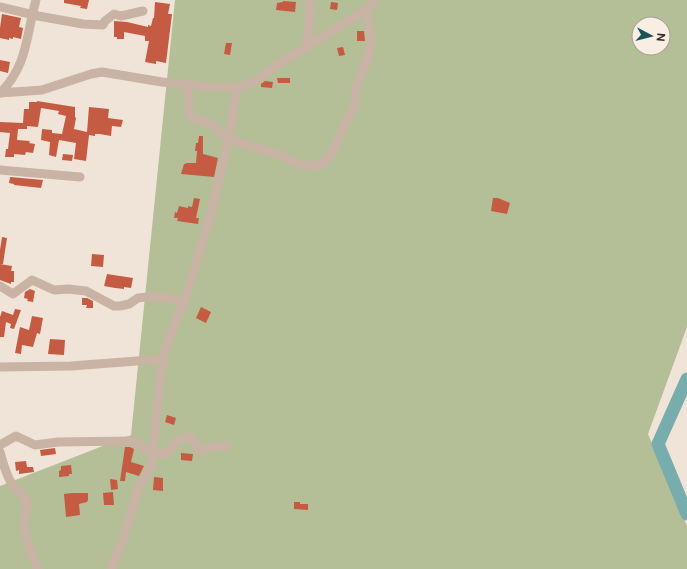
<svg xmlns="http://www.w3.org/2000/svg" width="687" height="569" font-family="'Public Sans',sans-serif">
	<rect width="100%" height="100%" fill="#f0e4d8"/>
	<!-- green -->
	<path fill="#b4bf98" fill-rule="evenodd" d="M175 0H687V327L648 434 687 526V569H0V486L131 435ZM639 24H663V48H639Z"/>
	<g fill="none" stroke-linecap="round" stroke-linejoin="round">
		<!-- river -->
		<polyline stroke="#77adad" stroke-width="13" points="687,379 658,444 687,514"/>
	</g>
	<!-- building -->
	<g fill="#c55b42">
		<polygon points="64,0 89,0 87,9 80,8 81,6 64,3"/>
		<polygon points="283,1 296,2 295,12 276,10 277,3 283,2"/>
		<polygon points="155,2 170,4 168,14 172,14 166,63 156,61 156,64 145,62 149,41 145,41 145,36 124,32 124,39 117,39 117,37 114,37 114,21 127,22 148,27 148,25 151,26 153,18 154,18"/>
		<polygon points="331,2 338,3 337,10 330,9"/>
		<polygon points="2,14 21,18 19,27 23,28 21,39 13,37 13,39 9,38 9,40 0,38 0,28"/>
		<polygon points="357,31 364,31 365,41 357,41"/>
		<polygon points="226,43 232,43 230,55 224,54"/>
		<polygon points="343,47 345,55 339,56 337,48"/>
		<polygon points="0,60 10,62 8,73 0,71"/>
		<polygon points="277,78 290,78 290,83 278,83"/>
		<polygon points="265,81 273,82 272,88 261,87 261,84"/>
		<polygon points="37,101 75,107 75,117 76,118 74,129 87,132 89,107 109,109 108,118 123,120 121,127 112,126 111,136 100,134 95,134 95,136 89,135 86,161 74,159 76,143 59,140 56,157 49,155 50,142 41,140 42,129 52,130 52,133 62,134 66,116 58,114 59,111 41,108 38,127 27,126 27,129 18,129 17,140 30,141 29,143 35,144 33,153 26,152 25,155 14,154 14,157 5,157 6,149 8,149 10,133 0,132 0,122 23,123 24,109 29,109 29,102 37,102"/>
		<polygon points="199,136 203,136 203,154 218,158 214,177 181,174 184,164 187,163 196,163 197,151 195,151 196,143 198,143"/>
		<polygon points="63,154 73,155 72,161 62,160"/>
		<polygon points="10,177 43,180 41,188 14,185 14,184 9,183"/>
		<polygon points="194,198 200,199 196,218 199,218 198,224 177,221 178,218 174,218 175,212 177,213 179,206 188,208 188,206 192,207"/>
		<polygon points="493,198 498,198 510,203 507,214 491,211"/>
		<polygon points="2,237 7,238 3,264 0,264 0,250"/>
		<polygon points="92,254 104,255 103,267 91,266"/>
		<polygon points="0,264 12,266 11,271 14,271 14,282 11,282 11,284 0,280"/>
		<polygon points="107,274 133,278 131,288 124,287 124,289 115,288 104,286"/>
		<polygon points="30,289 35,291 33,302 27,301 28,299 24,298 25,292"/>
		<polygon points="82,298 87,298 93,301 93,308 86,308 87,305 82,305"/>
		<polygon points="201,307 211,312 206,323 196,318"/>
		<polygon points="15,309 21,310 14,329 10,328 11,324 6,322 4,337 0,337 0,317 2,311 13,315"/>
		<polygon points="32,316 43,318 40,334 37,333 33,347 22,345 21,354 15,353 20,327 29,330"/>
		<polygon points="50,339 65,340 64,355 48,354"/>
		<polygon points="167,415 176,418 174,425 165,422"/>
		<polygon points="125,447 130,447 134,449 131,462 144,466 139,476 126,472 125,481 120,481"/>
		<polygon points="55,448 56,454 41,456 40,450"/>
		<polygon points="181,453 193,454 192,461 181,460"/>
		<polygon points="26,461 27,467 33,467 34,472 19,474 19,470 16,471 15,462"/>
		<polygon points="71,465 72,474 69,474 69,476 59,477 59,471 61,470 61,466"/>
		<polygon points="154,477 163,478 163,491 153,490"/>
		<polygon points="110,479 117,480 118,489 111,490"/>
		<polygon points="113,492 114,505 104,505 103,493"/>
		<polygon points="72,493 88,493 88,500 87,502 79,504 80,515 66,517 64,494"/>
		<polygon points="294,502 300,502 300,504 308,504 308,510 294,509"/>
	</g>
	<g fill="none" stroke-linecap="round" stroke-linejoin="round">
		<!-- minor -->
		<g stroke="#c8b3a4" stroke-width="9">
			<polyline points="0,7 38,16 83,24 103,25 105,21 114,14 121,16 143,11"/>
			<path d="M306 47C309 31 311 16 309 0"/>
			<polyline points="187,85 190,117 213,125 228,139 280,155 302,165 318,166 323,163 330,156 355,104 356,87 367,59 371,47 371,36 366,10"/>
			<polyline points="0,93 42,90 91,74 102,72 162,82 208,87 237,87 250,84 259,78 283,61 366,10 375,0"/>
			<path d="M0 93C28 66 26 35 36 0"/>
			<polyline points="0,170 80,177"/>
			<polyline points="0,286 13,294 32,280 54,290 68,289 86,291 114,306 120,306 129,304 138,298 155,296 175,299 183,305"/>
			<polyline points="0,367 71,366 163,359"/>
			<polyline points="0,445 16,436 35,445 58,442 132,441 153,453 166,454 180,439 191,437 200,451 214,446 227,446"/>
			<path d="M0 452C3 463 6 475 12 484 17 489 23 494 26 500 29 508 24 517 24 525 25 539 32 556 38 569"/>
			<path d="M111 569 123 539 139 486 148 473 151 466 153 453 160 379 164 353 178 315 183 305C206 233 227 162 237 87"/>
		</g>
	</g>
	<!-- north arrow -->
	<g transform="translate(651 36) rotate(97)"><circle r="19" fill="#f8eee4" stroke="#aa9f98"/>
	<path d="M0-3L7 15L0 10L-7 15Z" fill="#1c5354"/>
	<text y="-6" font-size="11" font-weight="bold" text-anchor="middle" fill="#342926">N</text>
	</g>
</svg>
